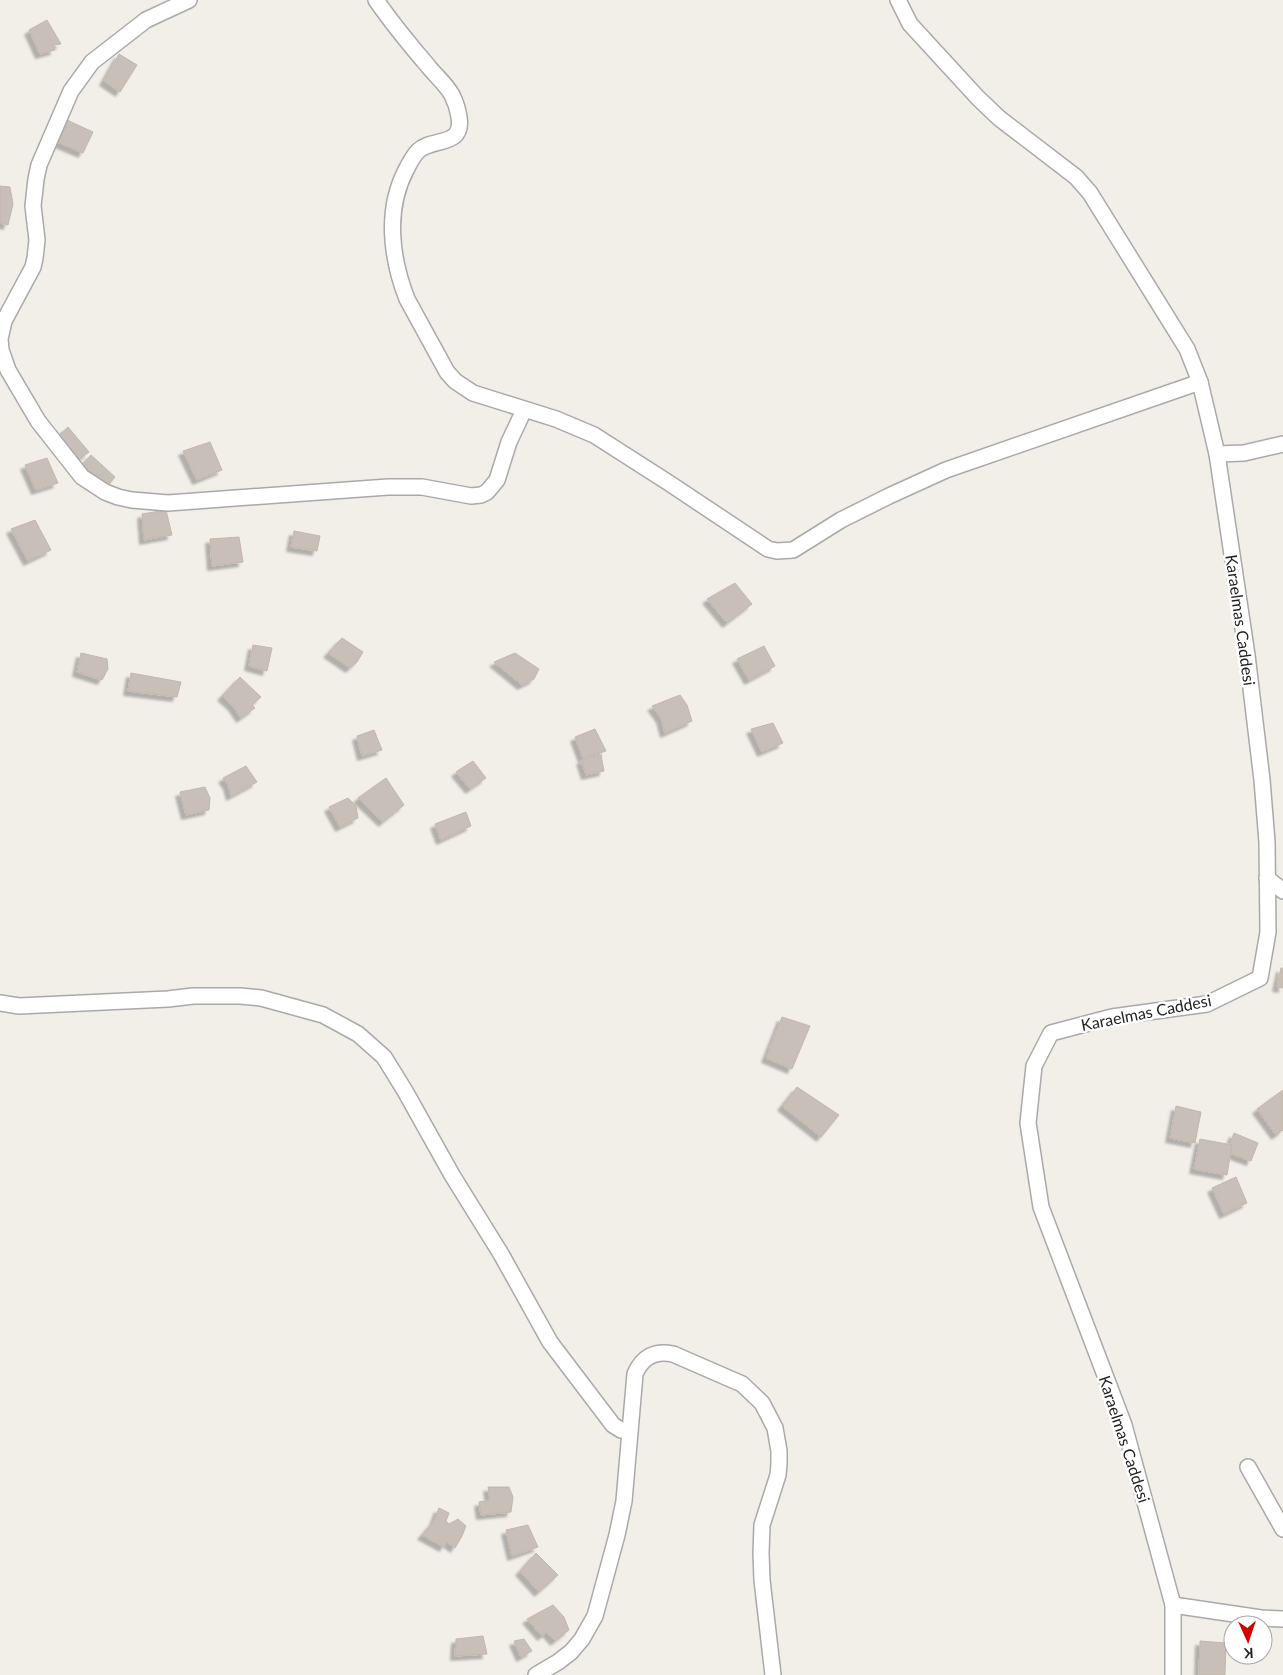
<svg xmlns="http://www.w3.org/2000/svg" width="1283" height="1675" font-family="Lato,sans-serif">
	<defs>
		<filter id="shadow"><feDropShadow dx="-4.5" dy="4.5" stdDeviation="1" flood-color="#0004"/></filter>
	</defs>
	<rect width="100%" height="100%" fill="#f2efe9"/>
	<!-- building -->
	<g fill="#c7bfb8" stroke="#c4b6ab" filter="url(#shadow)">
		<polygon points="47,20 61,44 53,45 55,50 40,54 29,30"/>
		<polygon points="119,54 137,65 120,92 104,81"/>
		<polygon points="67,120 93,132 83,153 57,142"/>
		<polygon points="0,186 10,187 13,204 8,225 0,223"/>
		<polygon points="68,427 89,452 78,460 58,436"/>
		<polygon points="210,442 222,470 197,480 183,451"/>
		<polygon points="91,455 115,477 105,489 80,467"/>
		<polygon points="47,458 58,483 36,490 25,465"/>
		<polygon points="166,510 172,535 144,540 142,514"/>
		<polygon points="35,520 51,550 28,561 11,529"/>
		<polygon points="294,531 320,536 317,551 291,547"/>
		<polygon points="239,537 243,562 212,566 210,539"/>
		<polygon points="735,583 752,604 727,623 707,599"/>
		<polygon points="342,638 363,652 357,662 350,668 328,653"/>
		<polygon points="253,645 272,648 267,671 249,666"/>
		<polygon points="764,646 775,666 749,680 737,659"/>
		<polygon points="81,653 107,659 108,669 102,680 77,672"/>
		<polygon points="515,653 539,669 534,679 522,685 494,662"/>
		<polygon points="131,673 181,682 177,697 128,691"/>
		<polygon points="240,677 261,697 252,705 255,708 241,718 233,706 222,696"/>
		<polygon points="680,695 687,705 692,721 665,733 661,718 652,706"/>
		<polygon points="773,723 783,743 762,752 751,729"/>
		<polygon points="595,729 606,751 583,758 575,737"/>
		<polygon points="374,730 382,750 362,756 357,736"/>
		<polygon points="601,755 604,771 586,775 581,760"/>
		<polygon points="473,761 486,778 470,789 456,772"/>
		<polygon points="246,766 257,782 231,796 228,785 223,778"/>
		<polygon points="386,778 404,805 383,822 358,798"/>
		<polygon points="205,787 210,798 209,810 186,815 180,792"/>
		<polygon points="348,798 356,806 358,818 340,827 329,807"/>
		<polygon points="466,812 471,826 441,840 435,824"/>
		<polygon points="1281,968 1283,968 1283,988 1277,987"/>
		<polygon points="782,1017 810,1026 792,1069 766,1058"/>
		<polygon points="797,1087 839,1115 821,1137 782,1106"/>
		<polygon points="1283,1090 1283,1130 1276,1135 1257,1109"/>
		<polygon points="1176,1106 1201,1112 1195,1143 1170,1138"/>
		<polygon points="1234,1133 1258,1143 1251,1161 1227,1152"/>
		<polygon points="1200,1139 1232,1145 1227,1175 1194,1169"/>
		<polygon points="1236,1177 1247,1203 1224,1214 1212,1188"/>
		<polygon points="488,1487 509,1487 513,1497 511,1512 481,1515 479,1502 490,1500"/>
		<polygon points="439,1508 449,1513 446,1521 449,1524 458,1519 466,1526 462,1536 455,1548 447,1542 444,1547 422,1535 434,1521"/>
		<polygon points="528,1525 538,1547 512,1556 506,1530"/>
		<polygon points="536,1553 558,1575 539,1592 520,1571"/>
		<polygon points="553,1605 564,1617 569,1630 555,1641 547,1632 542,1636 527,1619"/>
		<polygon points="483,1636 487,1654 455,1656 456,1639"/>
		<polygon points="524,1639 532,1651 521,1657 514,1641"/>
		<polygon points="1200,1641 1226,1643 1225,1675 1199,1675"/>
	</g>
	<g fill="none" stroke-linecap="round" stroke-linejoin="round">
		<!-- street casing -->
		<g stroke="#a9a9a9" stroke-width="18">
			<g id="street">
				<polyline points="189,0 146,20 92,62 71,91 39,165 36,179 33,206 37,240 35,258 33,267 4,321 0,339 1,350 8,370 38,421 82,477 105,492 118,497 132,500 168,503 388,487 422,487 471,496 481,495 487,492 497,480 509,442 524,410"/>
				<path d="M376 0C392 23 410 45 428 66 435 75 446 84 452 95 455 101 458 110 459 117 464 148 432 137 418 151 413 156 409 164 406 170 385 210 391 258 407 299L447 372 455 381 473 393 556 419 594 435 669 483 768 549 777 551 793 550 841 520 889 496 946 470 1200 382"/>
				<polyline points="898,0 910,24 978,98 999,118 1076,177 1090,193 1187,349 1200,382 1217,454 1247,655 1262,780 1267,842 1268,932 1260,978 1207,1004 1112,1017 1051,1033 1034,1066 1028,1123 1041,1207 1124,1425 1173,1605 1173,1675"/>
				<polyline points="1217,454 1244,453 1283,444"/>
				<polyline points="1267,878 1283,891"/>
				<polyline points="0,1003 19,1006 168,999 193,996 240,996 261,998 323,1015 358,1034 384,1057 405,1091 452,1175 501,1254 550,1342 613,1425 621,1430 629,1431"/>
				<polyline points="1248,1467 1283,1529"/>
				<polyline points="1173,1605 1261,1618 1283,1619"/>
				<path d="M536 1675 558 1662 571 1652 582 1639 595 1616 617 1535 624 1501 635 1374C642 1357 655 1350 673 1354L742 1384 762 1403 775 1428 779 1451V1464L778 1475 762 1525 761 1553 762 1580 773 1675"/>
			</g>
		</g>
		<!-- street -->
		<use href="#street" stroke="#fff" stroke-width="15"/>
	</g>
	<g text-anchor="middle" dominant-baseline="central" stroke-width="5" stroke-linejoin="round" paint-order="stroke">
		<!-- street labels -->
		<g font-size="16" fill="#222" stroke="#fff">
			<text transform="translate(1241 620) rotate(82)">Karaelmas Caddesi</text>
			<text transform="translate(1146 1012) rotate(-11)">Karaelmas Caddesi</text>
			<text transform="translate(1125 1439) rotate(72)">Karaelmas Caddesi</text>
		</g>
	</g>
	<!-- north arrow -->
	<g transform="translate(1248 1640) rotate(177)"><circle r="24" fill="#ffffff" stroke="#a7a7a7"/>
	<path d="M0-4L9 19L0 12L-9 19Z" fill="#d40000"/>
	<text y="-8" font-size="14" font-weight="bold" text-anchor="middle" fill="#222222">K</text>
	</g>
</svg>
